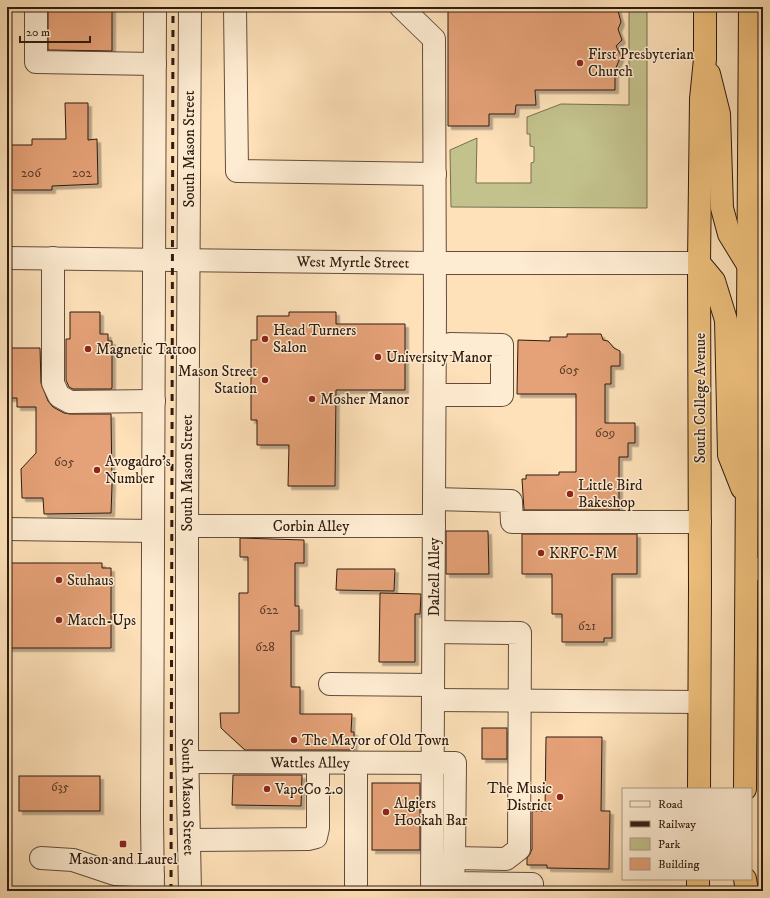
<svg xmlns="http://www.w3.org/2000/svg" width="770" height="898" font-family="'IM FELL DW Pica',serif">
	<defs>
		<filter id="shadow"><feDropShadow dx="3.5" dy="3.5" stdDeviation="0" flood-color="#0004"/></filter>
	</defs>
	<rect width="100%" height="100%" fill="#fee1b9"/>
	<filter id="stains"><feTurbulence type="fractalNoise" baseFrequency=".005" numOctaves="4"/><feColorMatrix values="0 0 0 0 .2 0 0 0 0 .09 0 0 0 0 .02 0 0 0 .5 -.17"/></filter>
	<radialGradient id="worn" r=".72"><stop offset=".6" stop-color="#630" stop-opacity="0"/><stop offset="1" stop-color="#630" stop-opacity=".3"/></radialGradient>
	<!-- green -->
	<polygon fill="#c3c28d" stroke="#786f4e" points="629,7 647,7 647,208 451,207 450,150 477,138 476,183 531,183 531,163 534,162 534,147 530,146 530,134 527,134 527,117 561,104 629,105"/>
	<!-- building -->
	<g fill="#e5a177" stroke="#2e1c10" filter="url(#shadow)">
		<polygon points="48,7 112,7 112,51 48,50"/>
		<polygon points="448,7 617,7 621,22 618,29 622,40 616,46 621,56 615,70 615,90 535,90 536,105 516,105 515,114 489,114 489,126 448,126"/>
		<polygon points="65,103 88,103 88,140 97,139 98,184 52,186 52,190 10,190 10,156 11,156 11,145 32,145 32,139 66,139"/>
		<polygon points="70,312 100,312 100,334 108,334 108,341 112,341 112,388 111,389 73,389 69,387 66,380 66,339 70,339"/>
		<polygon points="289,312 336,312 336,324 405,324 405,390 336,390 335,486 288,486 289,445 257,445 257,420 251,420 251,340 257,340 257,316 289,316"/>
		<polygon points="567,334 601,334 603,340 608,341 614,348 620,351 620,366 611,366 611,384 605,384 605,423 635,423 635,443 628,443 628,457 619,457 619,510 524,510 522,479 526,479 526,475 559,475 559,472 576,472 576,394 517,394 518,340 550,341 550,337 567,337"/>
		<polygon points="7,348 40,348 41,383 48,401 53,407 64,413 70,414 111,414 112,486 111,513 44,514 43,498 22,498 21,469 36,453 36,407 17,407 17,398 7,398"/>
		<polygon points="446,531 488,531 489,574 446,574"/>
		<polygon points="522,534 637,534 637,574 612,574 612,638 604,638 604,642 562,642 562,614 552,614 552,574 522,574"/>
		<polygon points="240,538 304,540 304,563 295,563 295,606 299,606 299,631 291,631 291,687 300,687 300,714 352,714 351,732 354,732 354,750 245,750 221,728 220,713 239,713 239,593 248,593 248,557 240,557"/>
		<polygon points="7,563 102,563 102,568 111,568 111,648 7,648"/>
		<polygon points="337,569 395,569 394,591 336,590"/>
		<polygon points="380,593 421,594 420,614 415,614 415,662 379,662"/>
		<rect x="482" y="728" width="25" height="31"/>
		<polygon points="546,737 602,737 601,811 610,811 609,869 547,868 547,865 527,865 527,858 530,854 532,849 532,811 545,811"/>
		<polygon points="233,775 302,775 301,806 232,805"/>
		<rect x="19" y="776" width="81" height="35"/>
		<rect x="372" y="783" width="48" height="67"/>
	</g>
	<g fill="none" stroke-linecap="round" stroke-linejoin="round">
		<!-- minor casing -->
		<g stroke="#624d3a" stroke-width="24">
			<g id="minor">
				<polyline points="36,7 36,62 155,64"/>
				<path id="s1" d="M190 7 187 526V746L190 891"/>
				<polyline points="235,7 237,171 435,174"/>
				<polyline points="401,7 434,39 435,308 432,891"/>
				<path id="s2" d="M7 258 435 263H699"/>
				<polyline points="53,258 53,383 59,396 70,402 154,401"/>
				<polyline points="748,265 763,265"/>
				<polyline points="747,377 763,377"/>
				<polyline points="435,395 502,395 502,345 450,344"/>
				<polyline points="434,499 511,501 512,522 700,522"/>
				<path id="s3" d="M187 526H434"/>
				<polyline points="7,529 153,531"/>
				<polyline points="747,569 763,569"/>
				<polyline points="330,684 433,685"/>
				<polyline points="433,700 699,702"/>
				<path id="s4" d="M188 762 455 763 454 858 506 859 519 849 520 633 434 632"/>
				<polyline points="189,840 308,839 316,837 318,828 318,763"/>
				<polyline points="41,858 73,860 115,874 153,876"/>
				<polyline points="454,858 453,883 532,884 532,891"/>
				<polyline points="153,891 152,819 155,7"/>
				<polyline points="356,891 356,763"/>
			</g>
		</g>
		<!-- highway casing -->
		<g stroke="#2e1c10" stroke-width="24">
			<g id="highway">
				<polyline points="709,74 719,114 722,208 729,234 748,265"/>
				<polyline points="699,263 714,281 726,320 729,455 742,488"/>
				<polyline points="699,789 700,587 699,263 701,99 705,59 705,7"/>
				<polyline points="745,789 750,7"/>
				<polyline points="745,879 747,891"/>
				<polyline points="698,891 698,879"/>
			</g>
		</g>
		<!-- minor -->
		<use href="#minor" stroke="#feecd2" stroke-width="22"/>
		<!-- highway -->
		<use href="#highway" stroke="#efc07c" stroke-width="22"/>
		<!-- rail -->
		<polyline stroke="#2e1c10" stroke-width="3" stroke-dasharray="7 7" stroke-linecap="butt" points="171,891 173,7"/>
	</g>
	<!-- markers -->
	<g fill="#8f2418" stroke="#feecd2" stroke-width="1.5">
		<circle cx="580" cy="63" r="4"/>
		<circle cx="265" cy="339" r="4"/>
		<circle cx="88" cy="349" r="4"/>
		<circle cx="378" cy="357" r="4"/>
		<circle cx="265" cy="380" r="4"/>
		<circle cx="312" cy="399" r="4"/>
		<circle cx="97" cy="470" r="4"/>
		<circle cx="570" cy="494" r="4"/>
		<circle cx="541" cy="553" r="4"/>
		<circle cx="59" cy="580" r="4"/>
		<circle cx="59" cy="620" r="4"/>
		<circle cx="294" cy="740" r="4"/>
		<circle cx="267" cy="789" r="4"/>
		<circle cx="560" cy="797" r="4"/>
		<circle cx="386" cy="812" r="4"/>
		<rect x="119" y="840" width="8" height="8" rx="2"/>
	</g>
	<g text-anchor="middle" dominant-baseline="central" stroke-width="3" stroke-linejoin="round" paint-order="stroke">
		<!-- number labels -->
		<g font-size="13" fill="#5c3d2a">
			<text x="31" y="173">206</text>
			<text x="82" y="173">202</text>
			<text x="569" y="370">605</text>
			<text x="605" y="433">609</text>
			<text x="64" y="462">605</text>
			<text x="269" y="610">622</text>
			<text x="587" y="626">621</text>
			<text x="265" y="647">628</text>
			<text x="60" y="787">635</text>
		</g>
		<!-- poi labels -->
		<g font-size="15" fill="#2e1c10" stroke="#feecd2" text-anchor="start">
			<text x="588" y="54">First Presbyterian<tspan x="588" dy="17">Church</tspan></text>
			<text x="273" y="330">Head Turners<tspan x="273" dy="17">Salon</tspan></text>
			<text x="96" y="349">Magnetic Tattoo</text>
			<text x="386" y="357">University Manor</text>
			<text x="257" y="371" text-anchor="end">Mason Street<tspan x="257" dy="17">Station</tspan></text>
			<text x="320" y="399">Mosher Manor</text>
			<text x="105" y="461">Avogadro's<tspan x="105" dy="17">Number</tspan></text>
			<text x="578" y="485">Little Bird<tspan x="578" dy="17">Bakeshop</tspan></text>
			<text x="549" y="553">KRFC-FM</text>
			<text x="67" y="580">Stuhaus</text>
			<text x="67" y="620">Match-Ups</text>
			<text x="302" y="740">The Mayor of Old Town</text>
			<text x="552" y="788" text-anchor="end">The Music<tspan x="552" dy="17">District</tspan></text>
			<text x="275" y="789">VapeCo 2.0</text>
			<text x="394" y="803">Algiers<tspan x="394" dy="17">Hookah Bar</tspan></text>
			<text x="123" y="859" text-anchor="middle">Mason and Laurel</text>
		</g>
		<!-- street labels -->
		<g font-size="15" fill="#2e1c10" stroke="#feecd2">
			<text transform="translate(189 149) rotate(-90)">South Mason Street</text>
			<text stroke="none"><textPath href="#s2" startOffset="346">West Myrtle Street</textPath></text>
			<text transform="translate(700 398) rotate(-90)">South College Avenue</text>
			<text transform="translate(187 473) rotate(-90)">South Mason Street</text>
			<text stroke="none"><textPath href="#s3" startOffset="124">Corbin Alley</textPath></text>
			<text transform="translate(434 577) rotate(-90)">Dalzell Alley</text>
			<text stroke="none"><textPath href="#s4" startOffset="122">Wattles Alley</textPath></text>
			<text stroke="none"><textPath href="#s1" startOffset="790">South Mason Street</textPath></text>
		</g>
	</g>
	<!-- margin -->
	<rect width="770" height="898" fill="none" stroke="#fee1b9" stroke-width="24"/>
	<rect x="8" y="8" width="754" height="882" fill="none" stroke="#2e1c10" stroke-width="2"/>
	<rect x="12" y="12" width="746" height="874" fill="none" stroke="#2e1c10"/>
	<!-- legend -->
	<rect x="622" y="788" width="130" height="92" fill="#feecd2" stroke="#ab9984"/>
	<rect x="630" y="801" width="20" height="6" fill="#feecd2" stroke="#ab9984"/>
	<text x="658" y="808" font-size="12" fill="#2e1c10">Road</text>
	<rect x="630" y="821" width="20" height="6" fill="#2e1c10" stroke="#ab9984"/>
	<text x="658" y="828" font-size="12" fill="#2e1c10">Railway</text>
	<rect x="630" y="838" width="20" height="12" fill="#c3c28d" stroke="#ab9984"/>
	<text x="658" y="848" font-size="12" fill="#2e1c10">Park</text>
	<rect x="630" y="858" width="20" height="12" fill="#e5a177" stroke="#ab9984"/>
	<text x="658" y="868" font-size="12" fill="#2e1c10">Building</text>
	<!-- scale -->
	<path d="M20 36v6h70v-6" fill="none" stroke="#2e1c10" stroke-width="2"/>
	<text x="26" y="36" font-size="12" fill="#2e1c10" stroke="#feecd2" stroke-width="3" paint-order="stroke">20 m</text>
	<rect width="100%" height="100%" filter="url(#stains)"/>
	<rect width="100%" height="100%" fill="url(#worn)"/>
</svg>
